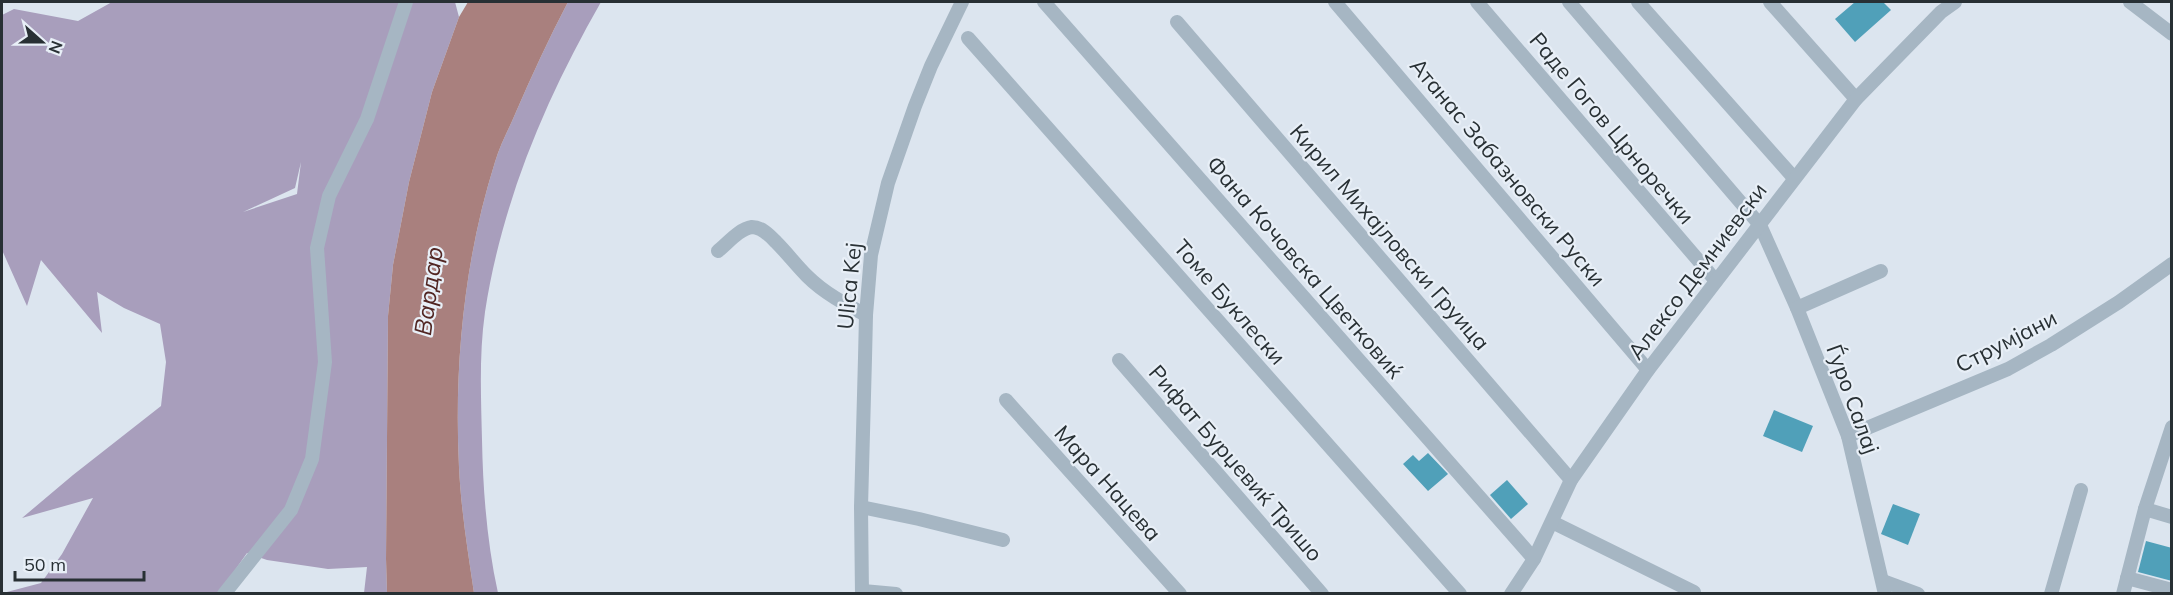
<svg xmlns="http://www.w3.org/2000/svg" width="2173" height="595" font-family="Mulish,sans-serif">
	<rect width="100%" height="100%" fill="#dce5ef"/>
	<!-- green -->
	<g fill="#a89ebc" fill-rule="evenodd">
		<path d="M112 2H455L459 17 432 92 409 182 393 265 388 316 386 559 387 593H364L367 567 328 569 267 560 247 553 219 593H3L41 583 62 554 93 498 22 518 73 475 161 406 166 362 160 324 124 308 97 292 102 333 41 260 27 306 2 250V15L14 9 78 21ZM301 162 297 194 243 212 295 188Z"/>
		<path d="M568 2H601C546 98 502 201 485 312 479 354 481 397 482 440 483 491 487 543 498 593H474C468 552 461 510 459 467 454 366 464 260 495 162 500 145 509 129 516 112 532 75 549 38 568 2Z"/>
	</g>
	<!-- water -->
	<path fill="#a9807e" d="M468 2H568C549 38 532 75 516 112 509 129 500 145 495 162 464 260 454 366 459 467 461 510 468 552 474 593H387L386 559 388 316 393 265 409 182 432 92 459 17Z"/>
	<!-- building -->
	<g fill="#50a0b9">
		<polygon points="1855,2 1883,2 1891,10 1855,42 1835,19"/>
		<polygon points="1774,410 1813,426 1802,452 1763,436"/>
		<polygon points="1428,453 1448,474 1428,491 1403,464 1413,455 1419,461"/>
		<polygon points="1507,480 1528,504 1511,519 1490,495"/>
		<polygon points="1893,504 1920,514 1908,545 1881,534"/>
		<polygon points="2146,541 2172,548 2172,581 2138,572"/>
	</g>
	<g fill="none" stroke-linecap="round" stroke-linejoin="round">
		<!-- street -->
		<g stroke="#a6b6c3" stroke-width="14">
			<polyline points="1044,2 1534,559"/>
			<polyline points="1335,2 1648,370"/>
			<polyline points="1477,2 1716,281"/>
			<polyline points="1569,2 1760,225 1797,308 1848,436 1885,594"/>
			<polyline points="1638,2 1794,178"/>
			<polyline points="1770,2 1856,99"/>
			<polyline points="2130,2 2172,34"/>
			<polyline points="1177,22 1571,480"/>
			<polyline points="968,38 1460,594"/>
			<path d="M718 251C728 243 739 229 752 227 762 227 770 236 776 242 787 253 796 265 807 276 824 293 845 304 866 315"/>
			<polyline points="1797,308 1881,271"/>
			<polyline points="1119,360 1322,594"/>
			<polyline points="1006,400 1180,594"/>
			<polyline points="1848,436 2008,369 2051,345 2119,302 2172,264"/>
			<polyline points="861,507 919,519 1003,540"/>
			<polyline points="2145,509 2172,517"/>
			<polyline points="1552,522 1694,592"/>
			<polyline points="2127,578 2172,590"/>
			<polyline points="1883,581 1918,594"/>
			<polyline points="863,591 896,594"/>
			<polyline points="224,594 291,510 312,459 325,362 317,248 329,196 367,119 406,2"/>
			<polyline points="862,594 861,507 865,358 866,315 871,255 888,183 915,106 931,66 962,2"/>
			<polyline points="1511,594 1534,559 1571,480 1648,370 1856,99 1941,12 1955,2"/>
			<polyline points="2051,594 2081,490"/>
			<polyline points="2123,594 2145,509 2172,427"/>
		</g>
	</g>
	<g text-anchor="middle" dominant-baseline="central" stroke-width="4.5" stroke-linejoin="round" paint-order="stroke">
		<!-- street labels -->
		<g font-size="22" fill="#283034" stroke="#e8eff7">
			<text transform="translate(1612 128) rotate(50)">Раде Гогов Црноречки</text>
			<text transform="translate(1508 172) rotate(50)">Атанас Забазновски Руски</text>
			<text transform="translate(1390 237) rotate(49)">Кирил Михајловски Груица</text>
			<text transform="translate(1305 267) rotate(49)">Фана Кочовска Цветковиќ</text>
			<text transform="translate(1697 271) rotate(-53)">Алексо Демниевски</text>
			<text transform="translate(849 286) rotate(-84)">Ulica Kej</text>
			<text transform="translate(1230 302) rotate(49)">Томе Буклески</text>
			<text transform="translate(2006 341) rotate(-27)">Струмјани</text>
			<text transform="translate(1853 399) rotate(70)">Ѓуро Салај</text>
			<text transform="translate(1236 463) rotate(49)">Рифат Бурџевиќ Тришо</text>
			<text transform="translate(1108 483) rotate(48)">Мара Нацева</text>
		</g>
		<!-- water labels -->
		<g font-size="24" font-style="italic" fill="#512522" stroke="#e8eff7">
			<text transform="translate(428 291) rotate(-82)">Вардар</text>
		</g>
	</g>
	<!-- border -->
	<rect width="2173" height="595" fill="none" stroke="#283034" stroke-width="6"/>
	<!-- north arrow -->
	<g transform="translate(42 42) rotate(111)" stroke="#e8eff7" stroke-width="4.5" paint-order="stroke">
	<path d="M0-4.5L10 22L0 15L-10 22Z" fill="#283034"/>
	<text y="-9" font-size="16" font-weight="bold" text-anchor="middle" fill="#283034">N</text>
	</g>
	<!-- scale -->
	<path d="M15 571v9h129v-9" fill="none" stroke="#283034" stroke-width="3"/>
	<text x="24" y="571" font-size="18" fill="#283034" stroke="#e8eff7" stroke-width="4.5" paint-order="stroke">50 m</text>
</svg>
